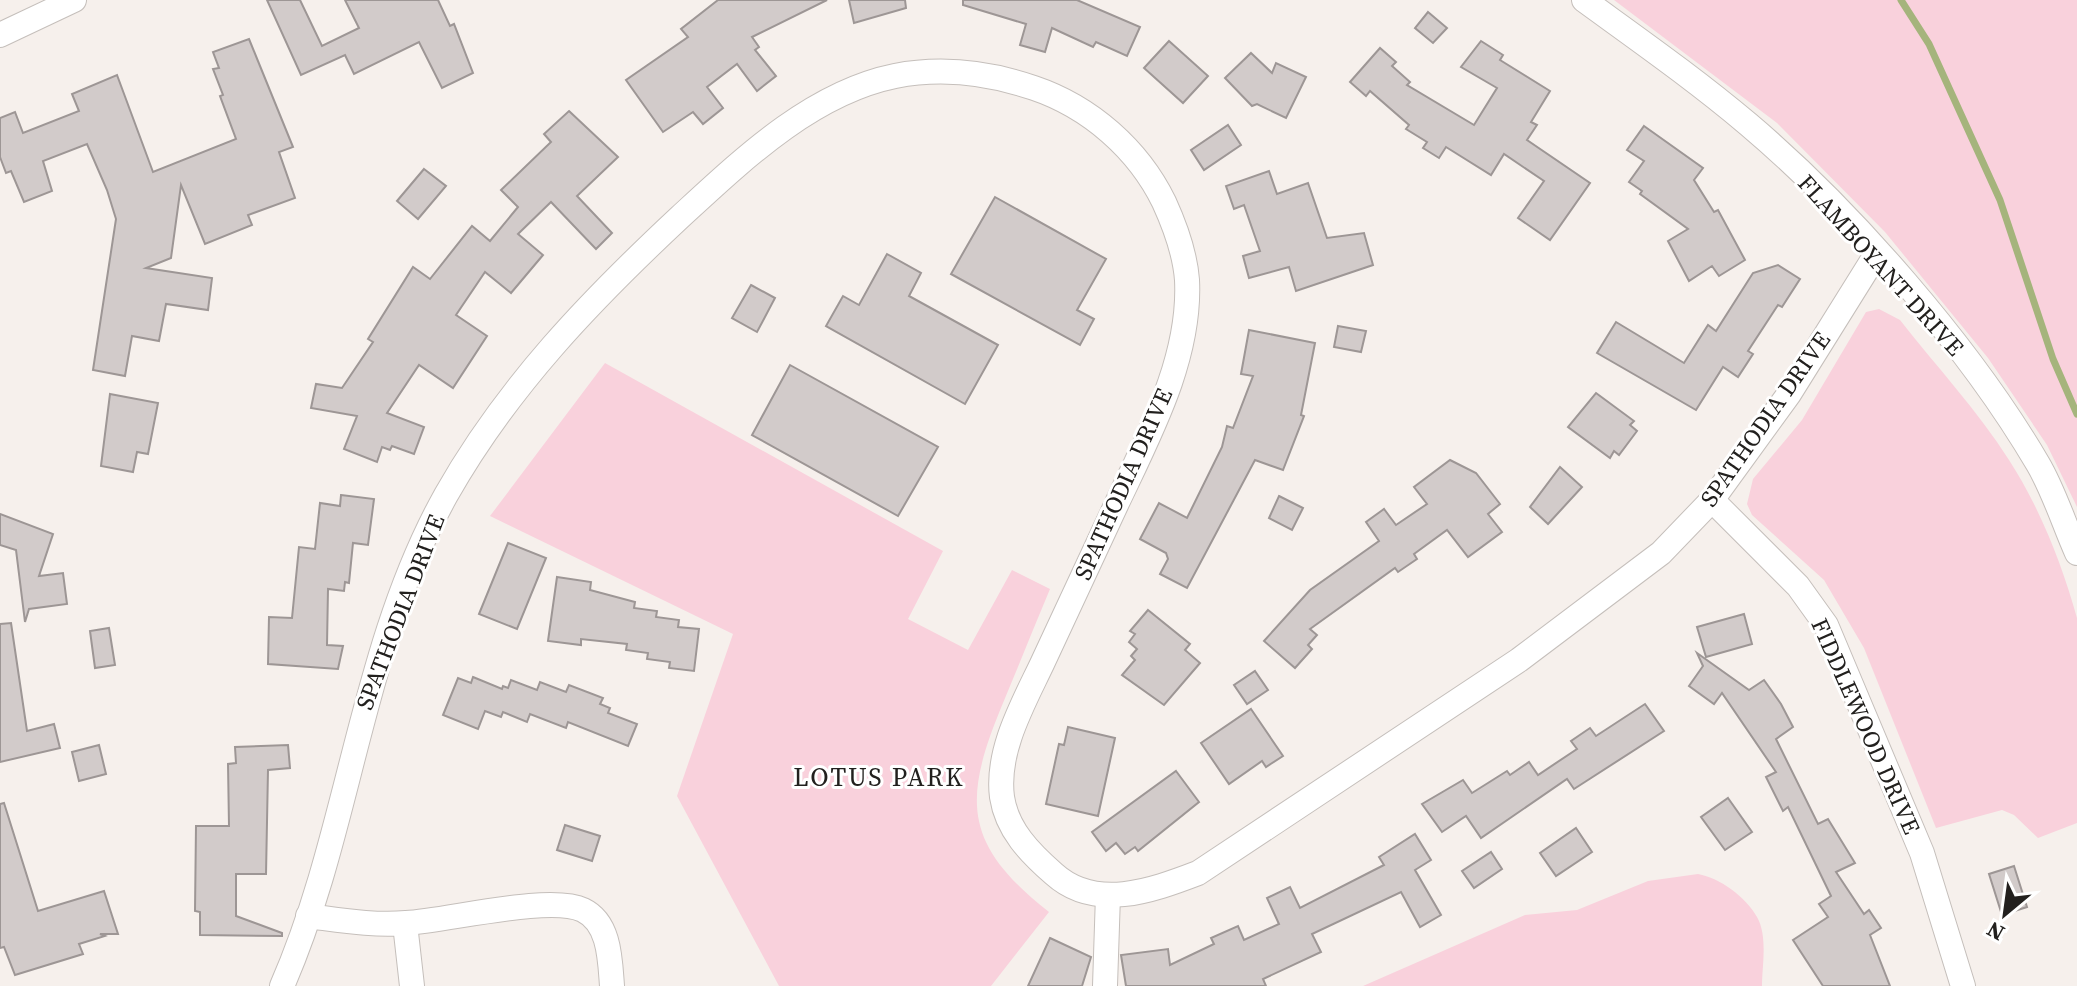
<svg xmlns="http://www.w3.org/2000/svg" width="2077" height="986" font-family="'Source Serif 4',serif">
	<rect width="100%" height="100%" fill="#f6f0ec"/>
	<!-- green -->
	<g fill="#f9d1dc">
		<polygon points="1614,0 2077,0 2077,507 2047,445 1988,358 1885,232 1777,123"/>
		<path d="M1879 309 1900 320C1936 366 1978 411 2009 460 2040 508 2062 564 2077 618V823L2038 838 2014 815 2002 810 1936 828 1864 648 1824 580 1752 515 1747 504 1753 479 1802 420 1866 312Z"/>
		<path d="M605 363 943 551 908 619 968 650 1012 570 1050 589C1034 627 1019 665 1003 703 963 799 962 844 1049 912L991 986H779L677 796 733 634 490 516Z"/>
		<path d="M1698 874C1720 878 1746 897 1757 917 1768 936 1762 966 1762 986H1363L1525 915 1577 910 1648 881Z"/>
	</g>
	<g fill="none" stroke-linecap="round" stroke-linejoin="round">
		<!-- stream -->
		<polyline stroke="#a5b47c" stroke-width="7" points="1901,0 1929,44 2000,200 2053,359 2077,414"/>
	</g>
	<!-- building -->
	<g fill="#d2cbca" stroke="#9d9695" stroke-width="2">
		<polygon points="267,0 300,0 322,46 359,28 345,0 438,0 450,26 454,24 473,73 442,88 419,42 354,74 345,55 301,75"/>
		<polygon points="718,0 827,0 752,37 759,47 755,50 776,76 757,91 737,64 707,87 723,108 703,124 693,112 663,132 626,80 688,37 681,29"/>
		<polygon points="849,0 905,0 906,8 854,23"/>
		<polygon points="963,0 1077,0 1140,27 1127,56 1096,42 1093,47 1052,28 1045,52 1020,45 1026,24 963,5"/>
		<polygon points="1428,12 1447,28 1433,43 1415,28"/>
		<polygon points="249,39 293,147 279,152 295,198 248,215 252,225 205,244 181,185 171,258 146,268 212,278 208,310 166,304 159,341 132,336 125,376 93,370 116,219 107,190 87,144 43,161 52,191 24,202 11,171 6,173 0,157 0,118 15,112 23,133 79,111 72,94 117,75 153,172 236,139 220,96 223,95 213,69 219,68 213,52"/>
		<polygon points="1169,41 1208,76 1183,103 1144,68"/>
		<polygon points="1481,41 1503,55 1500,60 1550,91 1531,122 1537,125 1527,140 1590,183 1550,240 1518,218 1544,181 1504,154 1491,175 1446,147 1439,158 1423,148 1427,142 1406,129 1409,125 1370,91 1366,96 1350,82 1380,48 1396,62 1392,66 1410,82 1407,85 1474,125 1497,88 1461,67"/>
		<polygon points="1251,53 1272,73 1276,63 1306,77 1286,118 1257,104 1252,106 1225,78"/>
		<polygon points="569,111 618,157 577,196 612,233 596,249 551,202 518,234 543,255 511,293 485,272 456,315 487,336 453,388 419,365 387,413 424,427 414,454 392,446 390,450 382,447 377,462 344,449 357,416 311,408 316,384 342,388 373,342 368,339 413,267 430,279 472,226 490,241 518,207 501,190 551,142 544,134"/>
		<polygon points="1228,125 1241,145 1204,170 1191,150"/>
		<polygon points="1644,126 1703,168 1694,180 1714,212 1718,210 1745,260 1719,276 1712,266 1689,281 1668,241 1688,229 1640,194 1642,191 1629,182 1644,161 1627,150"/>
		<polygon points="424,169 446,186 418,219 397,201"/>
		<polygon points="1269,171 1277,194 1308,183 1327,238 1364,233 1373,265 1296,291 1289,267 1249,278 1243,256 1260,251 1244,205 1234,209 1226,186"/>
		<polygon points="995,197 1106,259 1077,310 1094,319 1080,345 951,274"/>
		<polygon points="887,254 921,273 909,296 998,345 965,404 826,326 843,296 859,305"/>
		<polygon points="1778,265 1800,279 1782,307 1778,305 1748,351 1753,354 1738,377 1723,367 1696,410 1597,353 1616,322 1684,363 1708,325 1716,331 1753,273"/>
		<polygon points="751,285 775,298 757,332 732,318"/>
		<polygon points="1338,326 1366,331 1361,352 1334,347"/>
		<polygon points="1249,330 1315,343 1301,415 1304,416 1283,470 1255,460 1187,588 1160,574 1168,559 1166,553 1140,539 1159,503 1187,518 1222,447 1227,426 1233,428 1253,376 1241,374"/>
		<polygon points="790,365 938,447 898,516 752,435"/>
		<polygon points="1596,393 1634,421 1630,425 1637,431 1619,455 1614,451 1610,458 1568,427"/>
		<polygon points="110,394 158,403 148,454 137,452 133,472 101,466"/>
		<polygon points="1450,460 1476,473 1500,504 1488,514 1502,532 1468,557 1447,530 1414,554 1417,559 1398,572 1395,568 1310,629 1317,635 1308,645 1312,649 1295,668 1264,641 1310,590 1379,541 1366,522 1384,509 1396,525 1427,504 1414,487"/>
		<polygon points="1560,467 1582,487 1548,524 1530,507"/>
		<polygon points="341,495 374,499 368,545 353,543 349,583 345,582 344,591 328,589 327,645 343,646 338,669 268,664 269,617 292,618 299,547 315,549 320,503 340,506"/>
		<polygon points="1279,496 1303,508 1292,530 1269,518"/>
		<polygon points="0,514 53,534 39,576 63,573 67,604 29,609 25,622 16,550 0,545"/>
		<polygon points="508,543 546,558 517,629 479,614"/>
		<polygon points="557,577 591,582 590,590 635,602 634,608 657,611 656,617 679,620 678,627 699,629 694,671 669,668 670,662 647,659 648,653 626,650 627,644 581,639 581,645 548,641"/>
		<polygon points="1148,610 1190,644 1185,650 1200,663 1164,705 1122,675 1135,660 1131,656 1137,649 1129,642 1135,634 1130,631"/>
		<polygon points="1744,614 1752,644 1706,657 1697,627"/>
		<polygon points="11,623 27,731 54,724 60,748 0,762 0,624"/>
		<polygon points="109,628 115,665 95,668 90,631"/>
		<polygon points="1697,653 1749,690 1764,680 1781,704 1793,727 1776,739 1818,824 1828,819 1855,863 1836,872 1864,914 1869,910 1881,928 1870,935 1890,986 1823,986 1793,940 1828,917 1819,904 1831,896 1788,807 1783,811 1766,777 1776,772 1722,693 1714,704 1689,686 1703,666"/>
		<polygon points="1255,671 1268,690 1247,704 1234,685"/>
		<polygon points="473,677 502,689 503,686 508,688 511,680 537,690 540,682 566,692 569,685 603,698 600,704 610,708 608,713 637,724 628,746 568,722 566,728 530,714 527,722 503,712 501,717 485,711 478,729 443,715 458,678 471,683"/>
		<polygon points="1645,704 1664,731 1574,789 1567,779 1481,838 1466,816 1442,832 1422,804 1463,780 1472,793 1507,771 1510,775 1529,762 1538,775 1577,749 1571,741 1590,728 1596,736"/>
		<polygon points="1251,709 1283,756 1266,767 1262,761 1229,784 1201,743"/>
		<polygon points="1068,727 1115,738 1098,816 1046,804 1059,744 1064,745"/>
		<polygon points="99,745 106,774 79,781 72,752"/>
		<polygon points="288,745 290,768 268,770 266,874 236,874 236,916 282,933 282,936 200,935 200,912 195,911 196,826 229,826 228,764 236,763 235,747"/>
		<polygon points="1176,771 1199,802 1138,851 1135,847 1125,854 1116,843 1106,851 1092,832"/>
		<polygon points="1728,798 1752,832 1725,850 1701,817"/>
		<polygon points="4,803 38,911 104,891 118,934 100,934 105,936 79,944 83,954 15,975 4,947 0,948 0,804"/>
		<polygon points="565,825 600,836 592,861 557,850"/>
		<polygon points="1576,828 1592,852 1556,876 1540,853"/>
		<polygon points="1415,834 1431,860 1415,870 1441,915 1420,927 1401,892 1312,934 1321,952 1263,979 1266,986 1126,986 1121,955 1168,949 1170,965 1214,944 1211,938 1238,926 1244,940 1279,924 1267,898 1290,887 1300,908 1384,865 1379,857"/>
		<polygon points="1491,852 1502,869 1474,888 1462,871"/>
		<polygon points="2014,866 2027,907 2002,915 1989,874"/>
		<polygon points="1050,938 1091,957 1082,986 1028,986"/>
	</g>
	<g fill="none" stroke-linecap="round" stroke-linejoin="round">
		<!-- minor casing -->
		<g stroke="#c5bfbb" stroke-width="26">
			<g id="minor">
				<path d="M1584 0C1639 40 1696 80 1748 124 1851 211 1970 348 2038 464 2054 491 2064 524 2077 553"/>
				<polyline points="0,35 74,0"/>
				<polyline points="1712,500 1798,586 1826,625 1922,853 1963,986"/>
				<path d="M308 916C340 920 374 926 406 923 446 921 550 894 583 910 610 923 610 960 612 986"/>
				<polyline points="405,924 412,986"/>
				<path d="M282 986C351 829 360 649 446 495 507 387 590 301 680 217 741 161 811 93 895 76 941 67 990 73 1034 88 1090 107 1138 149 1164 202 1175 226 1185 253 1187 280 1191 358 1149 435 1117 503 1092 557 1067 610 1042 664 1023 704 996 751 1002 797 1007 830 1030 853 1054 874 1095 911 1151 891 1198 873L1519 660 1661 553 1712 500 1789 394 1877 253"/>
				<polyline points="1105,986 1108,895"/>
			</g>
		</g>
		<!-- minor -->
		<use href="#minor" stroke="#fff" stroke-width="24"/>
	</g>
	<g text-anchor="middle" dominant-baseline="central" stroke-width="6" stroke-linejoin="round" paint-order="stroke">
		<!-- street labels -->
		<g font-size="24" fill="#22201e" stroke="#fff">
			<text transform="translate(1881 265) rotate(48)">FLAMBOYANT DRIVE</text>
			<text transform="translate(1765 419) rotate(-55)">SPATHODIA DRIVE</text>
			<text transform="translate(1123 484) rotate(-66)">SPATHODIA DRIVE</text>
			<text transform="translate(400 612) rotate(-69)">SPATHODIA DRIVE</text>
			<text transform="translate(1866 726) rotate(66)">FIDDLEWOOD DRIVE</text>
		</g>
		<!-- neighbourhood labels -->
		<g font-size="26" letter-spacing="2" fill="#22201e" stroke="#fff">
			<text x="879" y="777">LOTUS PARK</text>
		</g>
	</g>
	<!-- north arrow -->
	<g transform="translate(2005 914) rotate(209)" stroke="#ffffff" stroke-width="6" paint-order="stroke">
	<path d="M0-6L14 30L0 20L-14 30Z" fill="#22201e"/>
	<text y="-12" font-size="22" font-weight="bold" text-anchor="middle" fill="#22201e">N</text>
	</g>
</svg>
